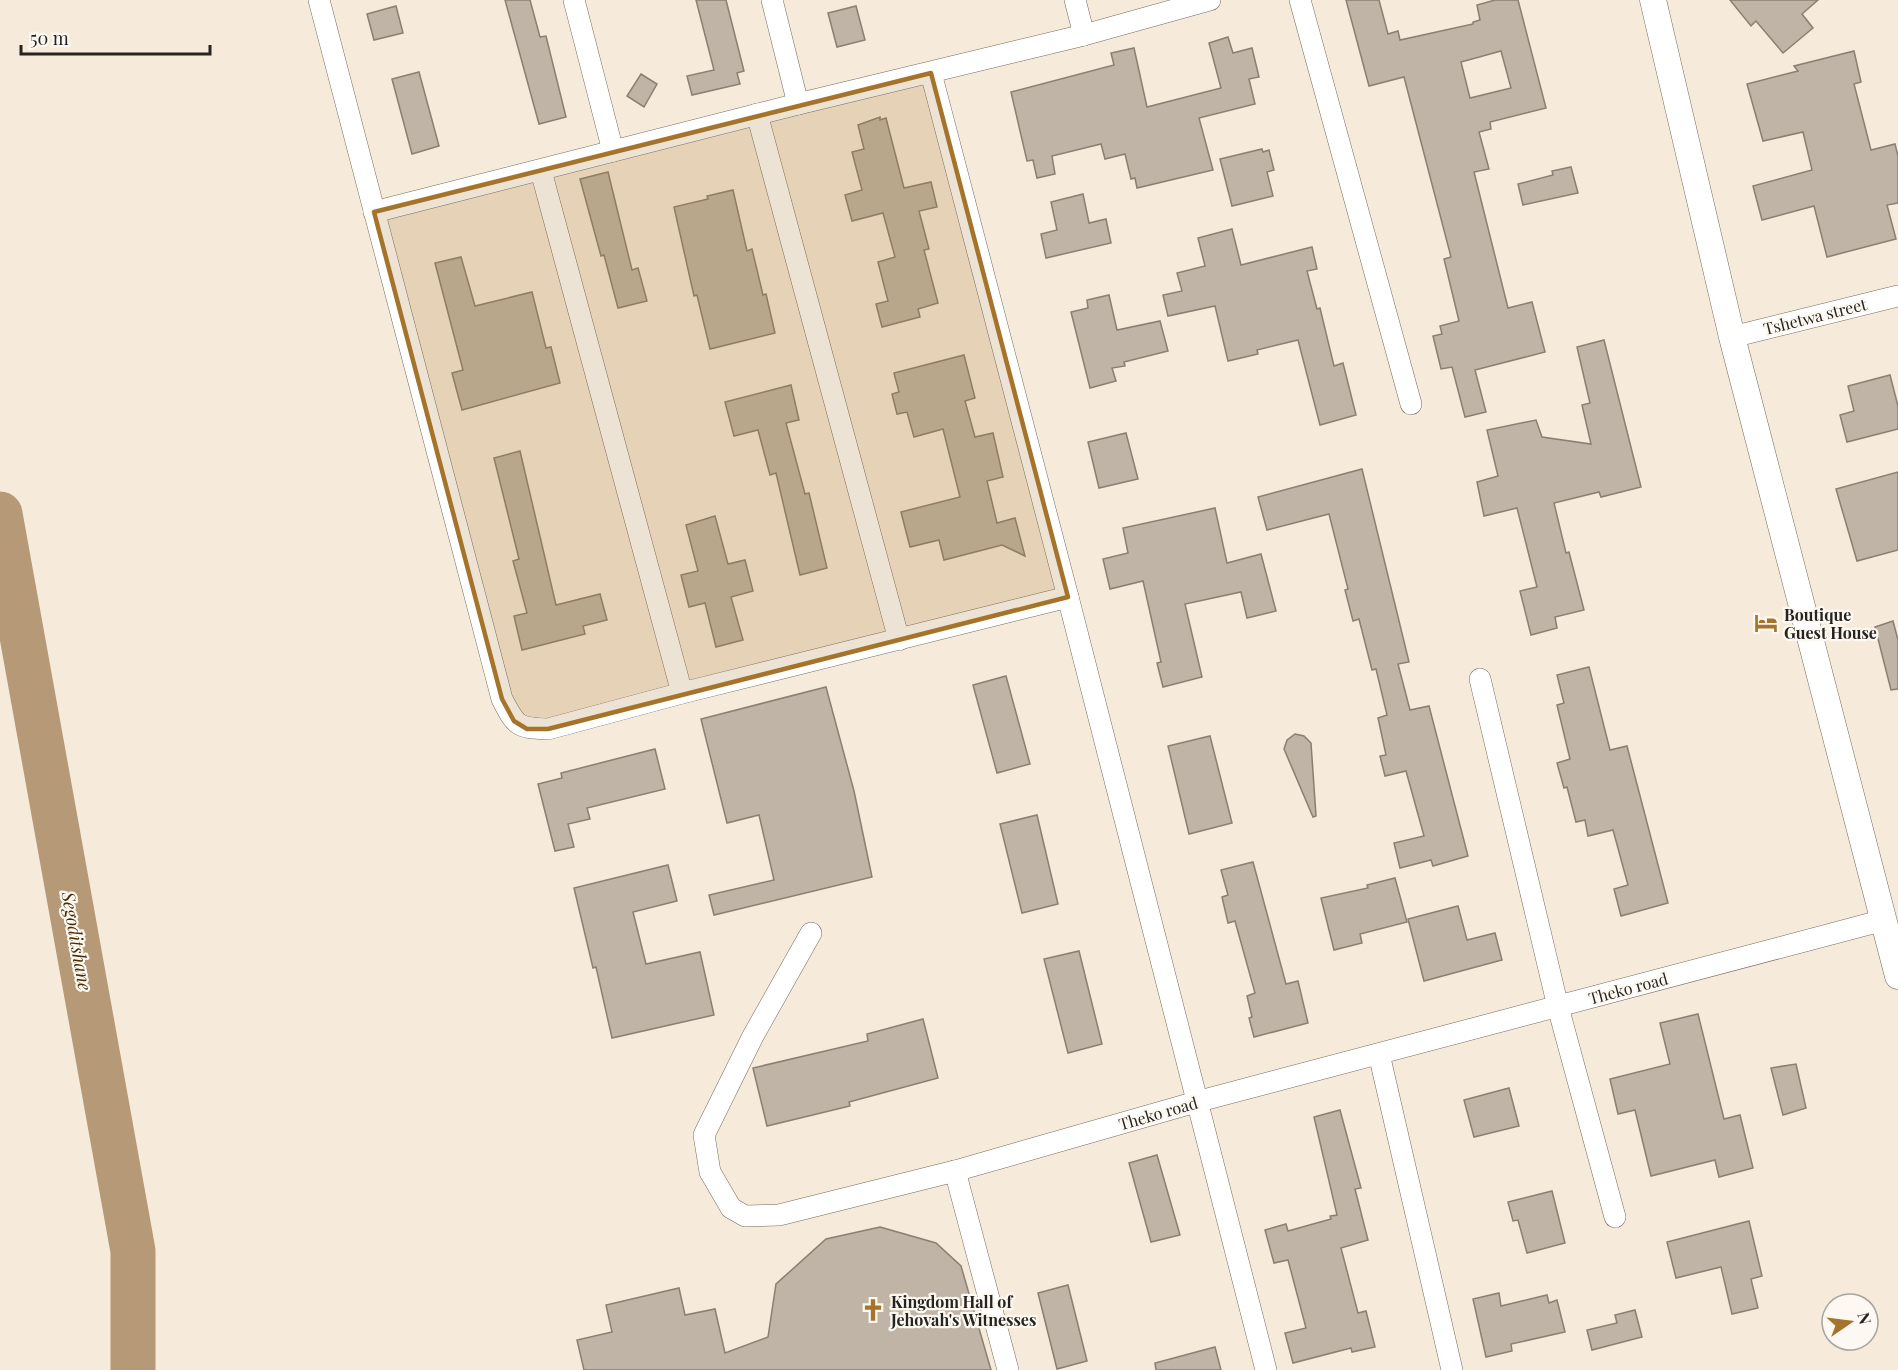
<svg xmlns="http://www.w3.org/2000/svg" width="1898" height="1370" font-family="'Playfair Display',serif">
	<rect width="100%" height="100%" fill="#f6eadb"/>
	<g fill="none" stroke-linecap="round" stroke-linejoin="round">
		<!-- river -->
		<polyline stroke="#b69a78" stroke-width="45" points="0,514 133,1251 133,1370"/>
	</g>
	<!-- building -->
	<g fill="#bfb4a5" stroke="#8a7f71" stroke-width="1.5" fill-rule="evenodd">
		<polygon points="505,0 530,0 540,37 546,36 566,117 539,124"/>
		<polygon points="696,0 726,0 744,71 737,73 740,84 692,95 687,76 714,70"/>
		<path d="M1346 0H1379L1388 34 1398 31 1400 40 1473 24V22L1480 20 1477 5 1495 0H1518L1546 108 1490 122 1491 129 1479 132 1489 169 1474 172 1508 308 1532 302 1545 352 1475 370 1486 412 1465 417 1452 367 1441 369 1433 336 1442 334 1440 326 1459 321 1444 259 1451 257 1404 77 1369 86ZM1501 51 1511 88 1470 98 1461 62Z"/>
		<polygon points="1730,0 1818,0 1802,14 1813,28 1783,53 1756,21 1751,26"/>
		<polygon points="396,6 403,33 374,40 367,14"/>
		<polygon points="856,6 865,40 837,47 828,13"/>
		<polygon points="1228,37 1233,53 1252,48 1259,77 1249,79 1255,104 1199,118 1213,170 1137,188 1135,178 1131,179 1125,154 1105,159 1101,144 1052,156 1055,174 1037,178 1033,160 1027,161 1011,92 1114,65 1111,53 1134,48 1147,107 1221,88 1209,43"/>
		<polygon points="1854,51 1861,82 1854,84 1871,150 1895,144 1898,156 1898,203 1887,205 1896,239 1827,257 1814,206 1762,220 1753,186 1812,170 1803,132 1763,141 1747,84 1798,71 1794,66"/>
		<polygon points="419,72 439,146 412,154 392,79"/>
		<polygon points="641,74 657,84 644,107 627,96"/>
		<polygon points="880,117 880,120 886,118 904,188 931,182 937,207 919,211 929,249 924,250 938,303 918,309 920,317 882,327 876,304 888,301 878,262 895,257 883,213 852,221 845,195 862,190 852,152 864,149 858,125"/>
		<polygon points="1262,149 1263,152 1269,150 1274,170 1267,172 1273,196 1232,206 1220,159"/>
		<polygon points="1571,167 1578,193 1523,205 1518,184 1553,175 1552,171"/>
		<polygon points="608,172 632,270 638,268 647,301 618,308 604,255 601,256 580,179"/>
		<polygon points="733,190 747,251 752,249 763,295 766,294 775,333 710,349 697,295 694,296 674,207 708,199 707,196"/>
		<polygon points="1083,194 1089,223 1106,219 1111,243 1046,258 1041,234 1057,230 1051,202"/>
		<polygon points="1232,229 1241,265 1312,247 1317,269 1307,271 1317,309 1320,308 1334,366 1343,363 1356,415 1320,425 1298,340 1257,350 1258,354 1228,361 1215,306 1168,316 1163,295 1182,291 1177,273 1205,266 1198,238"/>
		<polygon points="461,257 475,306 532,292 546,348 551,347 560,383 462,410 452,373 463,370 435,263"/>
		<polygon points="1109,295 1117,330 1160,321 1168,351 1124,362 1125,366 1112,368 1116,381 1090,388 1071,312 1088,308 1087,300"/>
		<polygon points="1604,340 1641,487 1601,497 1599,492 1554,503 1566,553 1569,552 1584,610 1555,617 1557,628 1531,635 1520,591 1537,587 1517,508 1484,516 1477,482 1498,476 1487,430 1536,420 1542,437 1591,444 1582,405 1590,403 1577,347"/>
		<polygon points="964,355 975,398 965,401 975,437 993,433 1003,477 987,481 997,523 1015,518 1025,556 1002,545 944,560 939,540 910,547 901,512 960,497 943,429 914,437 907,412 897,414 892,394 899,392 894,373"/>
		<polygon points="1890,375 1898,406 1898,429 1847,442 1840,415 1854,411 1848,386"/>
		<polygon points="791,385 799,420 786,423 805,494 809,493 827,568 800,575 776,473 770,475 758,430 734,436 725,402"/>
		<polygon points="1126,433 1138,479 1099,488 1088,442"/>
		<polygon points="520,451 556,605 600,594 607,620 583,626 585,634 522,650 514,616 527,613 513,561 519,559 494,458"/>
		<polygon points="1362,469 1409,662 1398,664 1410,710 1429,706 1468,856 1433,866 1431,860 1400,868 1394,843 1424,836 1406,771 1385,776 1380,756 1386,755 1378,718 1387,715 1376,669 1372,670 1359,619 1353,621 1345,590 1348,589 1329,514 1267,530 1258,497"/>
		<polygon points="1898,472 1898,550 1857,561 1836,489"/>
		<polygon points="1215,508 1227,563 1261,554 1276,611 1247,618 1241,592 1185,604 1202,677 1163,687 1157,663 1161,662 1143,581 1110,589 1103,559 1128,553 1123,528"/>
		<polygon points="715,516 728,564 745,560 753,591 731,597 743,640 716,647 705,603 689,607 681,575 698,571 686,525"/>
		<polygon points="1893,621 1898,640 1898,689 1891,690 1875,627"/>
		<polygon points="1589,667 1610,750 1627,746 1668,903 1621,916 1614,889 1628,885 1613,830 1588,836 1585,820 1576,822 1567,787 1564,788 1557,763 1570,759 1557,705 1564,703 1557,675"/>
		<polygon points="1006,676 1030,764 997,773 973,685"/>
		<polygon points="826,687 854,791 872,877 714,915 709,895 774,880 759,815 727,823 701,719"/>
		<polygon points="1295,734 1304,736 1311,743 1316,816 1313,817 1284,749 1287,740"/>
		<polygon points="1210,736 1232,823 1189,834 1168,746"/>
		<polygon points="655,749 665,789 587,808 590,819 568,824 574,847 555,851 538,784 562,778 561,773"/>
		<polygon points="1037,815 1058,904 1022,913 1000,824"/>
		<polygon points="1253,862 1286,984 1298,981 1308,1023 1254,1037 1249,1018 1252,1017 1247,996 1255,993 1235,921 1228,923 1222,897 1228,895 1221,870"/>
		<polygon points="668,865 677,901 633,912 646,964 700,952 714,1015 612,1038 596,967 593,968 574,888"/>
		<polygon points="1395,878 1407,922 1360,934 1362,943 1334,950 1321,898 1368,888 1367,885"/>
		<polygon points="1458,906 1467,940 1495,933 1502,960 1424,981 1408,919"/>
		<polygon points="1079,951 1102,1044 1068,1053 1044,959"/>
		<polygon points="1698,1014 1724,1119 1740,1115 1753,1168 1719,1177 1715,1160 1651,1176 1635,1110 1618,1114 1610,1079 1670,1064 1660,1023"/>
		<polygon points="923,1019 938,1078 849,1102 850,1106 767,1126 753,1068 868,1041 867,1034"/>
		<polygon points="1796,1064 1806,1108 1783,1115 1771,1068"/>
		<polygon points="1509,1088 1519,1126 1474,1137 1464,1100"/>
		<polygon points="1340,1110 1361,1188 1355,1189 1368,1240 1341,1248 1358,1313 1366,1311 1375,1347 1352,1352 1351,1348 1293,1363 1285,1333 1306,1328 1288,1260 1274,1263 1265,1230 1286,1224 1288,1231 1331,1219 1330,1216 1337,1215 1314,1117"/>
		<polygon points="1157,1155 1180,1235 1151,1242 1129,1163"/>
		<polygon points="1552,1191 1565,1243 1527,1253 1518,1220 1513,1221 1508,1202"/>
		<polygon points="1749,1221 1762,1276 1751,1279 1758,1308 1732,1314 1721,1267 1676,1278 1667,1242"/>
		<polygon points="880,1227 936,1243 961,1266 991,1370 584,1370 577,1340 612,1332 606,1305 679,1288 685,1315 715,1309 725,1353 768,1337 776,1284 826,1239"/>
		<polygon points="1068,1285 1087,1361 1057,1369 1038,1293"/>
		<polygon points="1499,1293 1501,1306 1547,1295 1549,1303 1557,1300 1565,1332 1511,1344 1512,1351 1486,1357 1473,1299"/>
		<polygon points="1635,1310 1642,1337 1592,1350 1587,1330 1617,1323 1615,1315"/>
		<polygon points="1215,1347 1221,1370 1156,1370 1155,1363"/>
	</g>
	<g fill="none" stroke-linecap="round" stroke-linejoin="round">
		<!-- minor casing -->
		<g stroke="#756b5e" stroke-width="22">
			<g id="minor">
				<path d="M319 0 502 699C516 726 517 728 548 729L682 693 1068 597"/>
				<polyline points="574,0 613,151"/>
				<polyline points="772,0 798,104"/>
				<polyline points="1075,0 1084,35"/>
				<polyline points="1300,0 1411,404"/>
				<polyline points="931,73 1068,597 1266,1370"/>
				<polyline points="757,114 899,640"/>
				<polyline points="541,171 682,693"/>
				<polyline points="374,212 798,104 1084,35 1210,0"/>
				<polyline points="1732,337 1898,296"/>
				<polyline points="1480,679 1558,1007 1615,1217"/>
				<polyline points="811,933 753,1036 704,1135 710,1172 731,1208 745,1216 779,1215 955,1171 1196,1102 1884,920"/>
				<polyline points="1379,1054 1452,1370"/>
				<polyline points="955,1171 1008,1370"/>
			</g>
		</g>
		<!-- tertiary casing -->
		<g stroke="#756b5e" stroke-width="27">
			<polyline id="tertiary" points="1653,0 1732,337 1898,976"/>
		</g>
		<!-- minor -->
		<use href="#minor" stroke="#fff" stroke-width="21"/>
		<!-- tertiary -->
		<use href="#tertiary" stroke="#fff" stroke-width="26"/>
	</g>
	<!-- marked area -->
	<path fill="#a5732a" fill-opacity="0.2" stroke="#a5732a" stroke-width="4.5" stroke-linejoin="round" d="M931 73 1068 597 548 729H527L514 721 502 699 374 212Z"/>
	<!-- icons -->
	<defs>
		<g id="hotel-bare" transform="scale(1.8)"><path d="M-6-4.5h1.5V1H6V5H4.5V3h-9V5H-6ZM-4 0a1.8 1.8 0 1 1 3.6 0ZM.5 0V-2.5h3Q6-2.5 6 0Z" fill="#a5732a" stroke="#fdf8f2" stroke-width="2.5" paint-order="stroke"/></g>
		<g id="church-bare" transform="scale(1.8)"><path d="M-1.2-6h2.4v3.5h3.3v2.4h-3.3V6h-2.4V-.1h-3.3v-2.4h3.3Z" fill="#a5732a" stroke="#fdf8f2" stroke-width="2.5" paint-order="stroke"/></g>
	</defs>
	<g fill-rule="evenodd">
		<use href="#hotel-bare" x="1766" y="623"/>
		<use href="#church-bare" x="873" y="1310"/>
	</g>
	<g text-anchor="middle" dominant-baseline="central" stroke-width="4.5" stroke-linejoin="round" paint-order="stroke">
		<!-- street labels -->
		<g font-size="16" fill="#27231e" stroke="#fdf8f2">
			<text transform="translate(1815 316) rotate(-14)">Tshetwa street</text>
			<text transform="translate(1628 988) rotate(-15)">Theko road</text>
			<text transform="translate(1158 1113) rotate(-16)">Theko road</text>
		</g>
		<!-- poi labels -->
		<g font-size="16" font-weight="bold" fill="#27231e" stroke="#fdf8f2" text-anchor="start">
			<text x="1784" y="614">Boutique<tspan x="1784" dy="18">Guest House</tspan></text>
			<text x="891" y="1301">Kingdom Hall of<tspan x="891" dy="18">Jehovah's Witnesses</tspan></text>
		</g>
		<!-- water labels -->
		<g font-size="18" font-style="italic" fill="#492d00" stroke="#fdf8f2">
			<text transform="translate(77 941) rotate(80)">Segoditshane</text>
		</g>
	</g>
	<!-- north arrow -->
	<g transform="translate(1850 1322) rotate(76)"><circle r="28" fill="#fdf8f2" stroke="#a7a39d" stroke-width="1.5"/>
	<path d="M0-4.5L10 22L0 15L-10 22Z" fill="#a5732a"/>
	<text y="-9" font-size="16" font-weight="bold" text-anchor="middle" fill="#27231e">N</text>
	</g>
	<!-- scale -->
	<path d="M21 45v9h189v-9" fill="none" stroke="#27231e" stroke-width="3"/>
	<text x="30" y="45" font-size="18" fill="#27231e" stroke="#fdf8f2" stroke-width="4.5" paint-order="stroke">50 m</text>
</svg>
